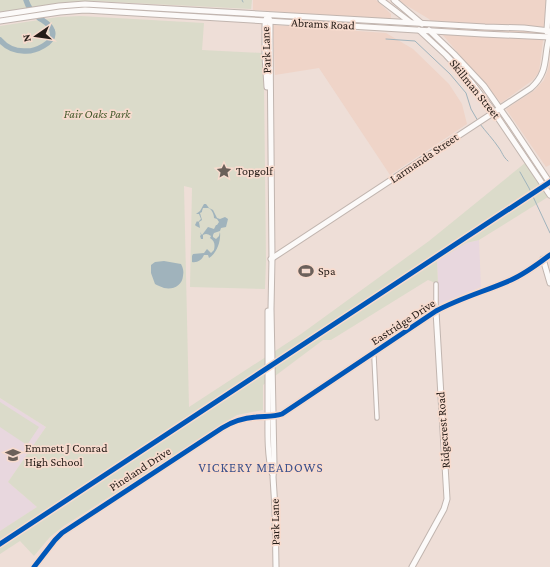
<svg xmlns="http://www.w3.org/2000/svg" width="550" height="567" font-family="'Crimson Pro',serif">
	<rect width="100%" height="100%" fill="#eeded7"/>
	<!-- built -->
	<g fill="#efd4c8">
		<polygon points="253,0 376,0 391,14 391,20 253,10"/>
		<polygon points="399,0 546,0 543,41 539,72 533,80 501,103 429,19 404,4"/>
		<polygon points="273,25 386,33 413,49 449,84 462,104 467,124 390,175 319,68 275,75"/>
		<polygon points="550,60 550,165 546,167 506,109 535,90 544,80 548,69"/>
	</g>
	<!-- education -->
	<g fill="#e8d7de">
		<polygon points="479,240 481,287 439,304 437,261 466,243"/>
		<polygon points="0,398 46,427 8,482 37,507 0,531"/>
	</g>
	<!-- green -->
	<g fill="#dbdbca">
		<polygon points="0,0 252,0 251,9 93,1 55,4 0,12"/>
		<polygon points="81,16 204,23 202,50 262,53 264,83 266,261 265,289 190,287 192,188 184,186 189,407 301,334 429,241 525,163 548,197 479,240 466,243 437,261 438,284 428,280 331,340 323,340 263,385 263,410 237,415 64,526 50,537 34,556 20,541 0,554 0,531 37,507 8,482 46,427 0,398 0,26 58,17"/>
		<polygon points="0,402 39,427 27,445 0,427"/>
	</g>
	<!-- water -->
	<g fill="#a0b3bc">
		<path d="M204 204H206L209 208 213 210 217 218 220 219 225 217 228 219 226 227 221 228 220 231 214 233 213 235V237L216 239 219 236 220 232C221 241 217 253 209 258L208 255H204C202 260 197 263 192 262V256L193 254 204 253 207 249 211 253 214 250C215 245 215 241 210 238L211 236C208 234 206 233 203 235V239H201L200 236 201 235 200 232 202 235 208 227 214 229 216 225H217L219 222 217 219 214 218C214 215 212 209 208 208 207 208 205 208 203 208L202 211V212L200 213 202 220 199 222 200 228 196 226 195 225 197 221 198 222 201 219 199 214H196L200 211Z"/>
		<path d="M164 261 181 264C183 268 184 271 183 276 182 286 173 290 164 288 161 287 157 285 155 284L151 273V265L155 262Z"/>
	</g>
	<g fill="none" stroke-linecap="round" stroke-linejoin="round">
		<!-- stream -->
		<g stroke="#a0b3bc" stroke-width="1">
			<polyline points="242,0 243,2"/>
			<polyline points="386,39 415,41 450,74 466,93 471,109 478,121"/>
			<path d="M480 124C486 132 493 139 499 148 502 152 503 157 508 161"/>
			<polyline points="520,172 529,188 550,233"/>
		</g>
		<!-- river -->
		<path stroke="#a0b3bc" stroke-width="5.5" d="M0 40C6 47 14 51 24 51 34 52 57 43 52 30 50 24 43 21 38 17 33 13 28 7 26 0"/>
		<!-- street casing -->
		<g stroke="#c1b5af" stroke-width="5.5">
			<g id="street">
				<polyline points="436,311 436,284"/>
				<polyline points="372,354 374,357 377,418"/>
			</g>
		</g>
		<!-- secondary casing -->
		<g stroke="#c1b5af" stroke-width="7">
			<g id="secondary">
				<polyline points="381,0 410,22"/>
				<polyline points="394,0 422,24"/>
				<polyline points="0,15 59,6 85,4 485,27 524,28 550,31"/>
				<polyline points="268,15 270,21 270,39 272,258 271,309 274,465 273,477 275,509 276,567"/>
				<polyline points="266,19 265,25 265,56 267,87"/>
				<polyline points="0,21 60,12 85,10 483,34 550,37"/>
				<polyline points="419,30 446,55 472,83 494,112 550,195"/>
				<polyline points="429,30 454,54 484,86 510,123 550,183"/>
				<polyline points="547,32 547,30 549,0"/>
				<path d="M271 259 531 88C550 71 543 55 550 35"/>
				<polyline points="543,259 550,283"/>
				<path d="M268 311C268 344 268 377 268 411 268 431 267 453 272 473"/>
				<path d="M34 567 55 540 62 533 222 428C233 421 243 418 256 417 265 416 273 417 282 414L436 311C460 298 486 291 511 280 525 274 538 264 550 255"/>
				<polyline points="412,567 444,509 447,499 436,311"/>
			</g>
		</g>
		<!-- street -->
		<use href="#street" stroke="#fcfaf9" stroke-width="3.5"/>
		<!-- secondary -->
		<use href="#secondary" stroke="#fcfaf9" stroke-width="5"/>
		<!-- cycleway casing -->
		<g stroke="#f7dbce" stroke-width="8">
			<g id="cycleway">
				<polyline points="0,544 550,182"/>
				<path d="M34 567 55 540 62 533 222 428C233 421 243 418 256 417 265 416 273 417 282 414L436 311C460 298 486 291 511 280 525 274 538 264 550 255"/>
			</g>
		</g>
		<!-- cycleway -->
		<use href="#cycleway" stroke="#0057b8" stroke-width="5"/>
	</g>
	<!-- icons -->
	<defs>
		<g id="sight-bare" transform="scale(1.2)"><path d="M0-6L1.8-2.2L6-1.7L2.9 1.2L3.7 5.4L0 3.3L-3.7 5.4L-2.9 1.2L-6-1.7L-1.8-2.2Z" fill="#6b605a" stroke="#f7dbce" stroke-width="2.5" paint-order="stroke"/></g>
		<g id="stadium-bare" transform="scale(1.2)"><path d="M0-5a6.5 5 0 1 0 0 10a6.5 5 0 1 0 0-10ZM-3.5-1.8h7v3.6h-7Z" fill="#6b605a" stroke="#f7dbce" stroke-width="2.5" paint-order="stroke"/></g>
		<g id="school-bare" transform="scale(1.2)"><path d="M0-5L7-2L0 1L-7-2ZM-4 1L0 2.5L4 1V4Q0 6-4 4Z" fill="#6b605a" stroke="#f7dbce" stroke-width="2.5" paint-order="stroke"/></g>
	</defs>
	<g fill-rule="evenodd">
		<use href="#sight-bare" x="224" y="171"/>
		<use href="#stadium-bare" x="306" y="271"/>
		<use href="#school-bare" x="13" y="455"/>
	</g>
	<g text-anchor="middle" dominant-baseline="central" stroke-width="3.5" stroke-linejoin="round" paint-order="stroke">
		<!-- street labels -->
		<g font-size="12" fill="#251c17" stroke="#f7dbce">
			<text transform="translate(323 24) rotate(3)">Abrams Road</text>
			<text transform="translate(266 50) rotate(-92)">Park Lane</text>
			<text transform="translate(475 89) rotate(51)">Skillman Street</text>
			<text transform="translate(424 158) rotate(-34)">Larmanda Street</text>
			<text transform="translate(403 322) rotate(-33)">Eastridge Drive</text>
			<text transform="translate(443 430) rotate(-94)">Ridgecrest Road</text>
			<text transform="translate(140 469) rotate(-33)">Pineland Drive</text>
			<text transform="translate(275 522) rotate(-91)">Park Lane</text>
		</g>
		<!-- park labels -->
		<g font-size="12" font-style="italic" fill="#445a2c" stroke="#f7dbce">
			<text x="97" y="114">Fair Oaks Park</text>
		</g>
		<!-- poi labels -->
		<g font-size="12" fill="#251c17" stroke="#f7dbce" text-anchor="start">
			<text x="236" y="171">Topgolf</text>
			<text x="318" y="271">Spa</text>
			<text x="25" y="448">Emmett J Conrad<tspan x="25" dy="14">High School</tspan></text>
		</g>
		<!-- neighbourhood labels -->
		<g font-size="13" letter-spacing="1" fill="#3c528d" stroke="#f7dbce">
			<text x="261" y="467">VICKERY MEADOWS</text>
		</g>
	</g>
	<!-- north arrow -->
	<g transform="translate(36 36) rotate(257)" stroke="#f7dbce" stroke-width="3" paint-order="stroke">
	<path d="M0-3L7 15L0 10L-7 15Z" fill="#251c17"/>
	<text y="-6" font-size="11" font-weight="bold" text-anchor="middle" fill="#251c17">N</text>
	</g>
</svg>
